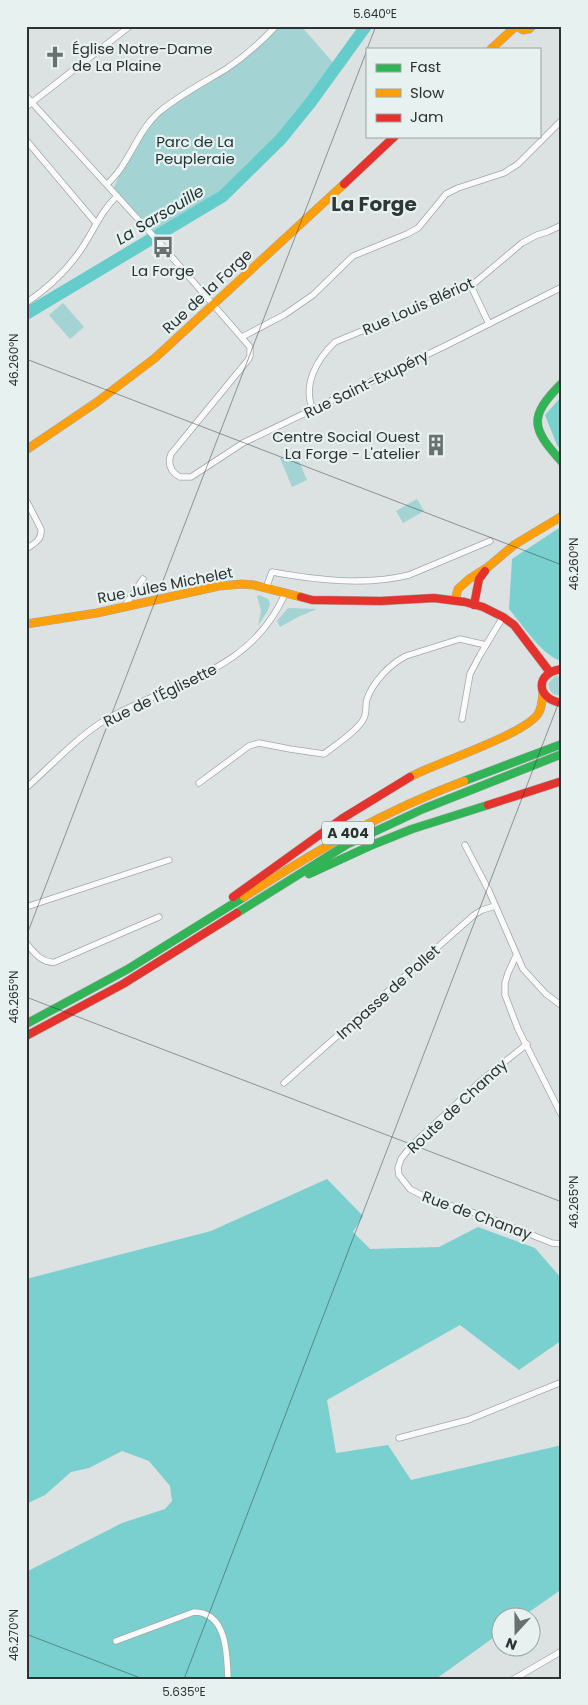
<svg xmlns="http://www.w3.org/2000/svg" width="588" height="1705" font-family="Poppins,sans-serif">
	<rect width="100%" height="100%" fill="#dce1e1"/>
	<!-- green -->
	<g fill="#a3d3d2">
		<polygon points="276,26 301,26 337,67 311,102 281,139 223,196 192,215 150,232 112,191 127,160 156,115 227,68"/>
		<polygon points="63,303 84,327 70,339 49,315"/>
		<polygon points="295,452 307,480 292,487 280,458"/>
		<polygon points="417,499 424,511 403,523 396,511"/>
		<polygon points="259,595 268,599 270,603 268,610 258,626 261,611 257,596"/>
		<polygon points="288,608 317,609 298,617 280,627 277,621"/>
		<path d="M555 676 562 677 561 695C553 696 548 691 549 683Z"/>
	</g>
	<!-- forest -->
	<g fill="#7ad0ce">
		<polygon points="562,396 562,452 557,445 545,415"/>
		<path d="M562 526V661C544 658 521 623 509 609L512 559Z"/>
		<polygon points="327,1179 363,1216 353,1232 370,1249 439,1247 478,1227 535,1248 562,1279 562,1340 519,1370 460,1325 327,1400 336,1453 388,1445 411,1480 562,1445 562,1589 522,1617 500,1618 500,1633 436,1679 26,1679 26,1572 122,1523 165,1509 172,1501 170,1486 149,1461 122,1451 89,1468 71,1472 45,1495 26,1504 26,1279 211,1231"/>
	</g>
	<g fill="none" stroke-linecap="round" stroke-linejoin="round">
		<!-- river -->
		<polyline stroke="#64cdcb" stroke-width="12" points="26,314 223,196 281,139 311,102 366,26"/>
		<!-- street casing -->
		<g stroke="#a3a7a7" stroke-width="7">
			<g id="street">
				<path d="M26 96 157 240 250 347V356L248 360 171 454C167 465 171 472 180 477H191L243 443 447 345 562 287"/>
				<polyline points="26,107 130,26"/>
				<polyline points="26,140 96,223"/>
				<path d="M107 184C129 165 136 133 158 113 179 95 203 83 226 69 244 57 261 42 276 26"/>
				<polyline points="471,286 489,324"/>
				<path d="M26 303C48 288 67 271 82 248 94 230 101 211 117 196"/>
				<polyline points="242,337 284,315 313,295 353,256 407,234 418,228 446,194 458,188 504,173 518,164 562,120"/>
				<path d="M313 410C302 385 317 359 335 342L471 286 522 243 537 235 547 232 562 225"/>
				<path d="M26 500 41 529C42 540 35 543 26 549"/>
				<path d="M266 588 272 572C316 580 365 586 409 575L490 541"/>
				<polyline points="124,607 143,579"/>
				<polyline points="462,719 470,674 480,655 503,617"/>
				<path d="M199 783 249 746 259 743 290 749 324 754C334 746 359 730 364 718 367 712 365 705 367 699 373 682 390 664 406 656L460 639 486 645"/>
				<path d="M26 788C51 766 79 735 107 719 175 680 249 674 285 594"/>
				<polyline points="465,845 489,891 523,969 546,994 562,1006"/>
				<polyline points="26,907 169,860"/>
				<path d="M26 943C34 952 42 964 55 962L159 917"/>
				<polyline points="516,956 508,973 505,983 505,995 518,1029 562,1116"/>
				<polyline points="527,1044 482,1080 411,1146 401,1159 398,1168 399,1175 410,1189 427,1198 487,1217 552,1243 562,1244"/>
				<polyline points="284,1083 474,915 482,910 495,906"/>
				<polyline points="399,1438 468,1420 562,1382"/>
				<path d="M116 1641 194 1612C227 1612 227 1654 228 1679"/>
				<polyline points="514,1679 562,1651"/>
			</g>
		</g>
		<!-- fast casing -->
		<g stroke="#a3a7a7" stroke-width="9">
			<g id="fast">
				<path d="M562 383C528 417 531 428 562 462"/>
				<polyline points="464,781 562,744"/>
				<polyline points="309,874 372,845 412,829 488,805"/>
				<polyline points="237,913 346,845 423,809 562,754"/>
				<polyline points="26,1024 128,969 244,897"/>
			</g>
		</g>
		<!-- slow casing -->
		<g stroke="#a3a7a7" stroke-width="9">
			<g id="slow">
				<polyline points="517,26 523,30 529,29 532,26"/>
				<polyline points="491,49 516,26"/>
				<polyline points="26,450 97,402 155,358 344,184"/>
				<polyline points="455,600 458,589 469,579 488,567 514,545 562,516"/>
				<polyline points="26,624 97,613 219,586 242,584 254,585 301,597"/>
				<path d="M410 777C435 763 530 733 539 712 542 707 542 699 543 693"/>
				<path d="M244 897C315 851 384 811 464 781"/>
			</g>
		</g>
		<!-- jam casing -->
		<g stroke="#a3a7a7" stroke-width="9">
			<g id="jam">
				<polyline points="344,184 395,136"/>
				<polyline points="301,597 312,600 381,601 434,598 465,602 483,607 503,617 514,625 549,671"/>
				<polyline points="474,605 479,579 485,571"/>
				<path d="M562 669C535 672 535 699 562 703"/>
				<polyline points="488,805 562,781"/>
				<polyline points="233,897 343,818 410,777"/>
				<polyline points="26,1036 123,984 237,913"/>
			</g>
		</g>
		<!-- street -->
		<use href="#street" stroke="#fafafa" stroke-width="5.5"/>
		<!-- fast -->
		<use href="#fast" stroke="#30b455" stroke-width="8"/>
		<!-- slow -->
		<use href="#slow" stroke="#ff9f0a" stroke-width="8"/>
		<!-- jam -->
		<use href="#jam" stroke="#e5322d" stroke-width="8"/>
	</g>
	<!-- ticks -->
	<path fill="none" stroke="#2d3131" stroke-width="1" stroke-opacity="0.45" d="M367 49 376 26M26 359 562 565M26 937 367 50M26 997 562 1202M26 1634 143 1679M184 1679 562 694"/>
	<!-- icons -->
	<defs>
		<g id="church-bare" transform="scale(1.725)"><path d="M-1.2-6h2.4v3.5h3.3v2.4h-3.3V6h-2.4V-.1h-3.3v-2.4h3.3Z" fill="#6a6f6f" stroke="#e6f1f0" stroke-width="2.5" paint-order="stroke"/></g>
		<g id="bus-bare" transform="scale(1.725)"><path d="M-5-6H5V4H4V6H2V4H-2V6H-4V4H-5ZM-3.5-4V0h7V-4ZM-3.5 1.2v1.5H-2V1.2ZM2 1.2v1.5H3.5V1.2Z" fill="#6a6f6f" stroke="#e6f1f0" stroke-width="2.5" paint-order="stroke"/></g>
		<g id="building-bare" transform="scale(1.725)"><path d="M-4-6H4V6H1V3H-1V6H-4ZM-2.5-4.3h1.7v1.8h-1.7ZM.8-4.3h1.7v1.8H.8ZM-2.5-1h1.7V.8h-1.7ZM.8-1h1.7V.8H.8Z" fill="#6a6f6f" stroke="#e6f1f0" stroke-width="2.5" paint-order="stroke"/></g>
	</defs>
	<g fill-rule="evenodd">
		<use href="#church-bare" x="55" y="57"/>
		<use href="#bus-bare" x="163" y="247"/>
		<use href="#building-bare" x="436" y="445"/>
	</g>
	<g text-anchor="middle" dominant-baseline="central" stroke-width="4.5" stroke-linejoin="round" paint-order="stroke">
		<!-- shield labels -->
		<rect fill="#e6f1f0" stroke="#646b6a" stroke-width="1" x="322" y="821.5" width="52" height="23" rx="4"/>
		<g font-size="14" font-weight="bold" fill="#2d3131">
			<text x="348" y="833">A 404</text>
		</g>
		<!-- poi labels -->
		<g font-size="15" fill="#2d3131" stroke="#e6f1f0" text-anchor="start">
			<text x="72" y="48">Église Notre-Dame<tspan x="72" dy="17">de La Plaine</tspan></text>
			<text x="163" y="270" text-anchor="middle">La Forge</text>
			<text x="420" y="436" text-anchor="end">Centre Social Ouest<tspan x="420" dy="17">La Forge - L'atelier</tspan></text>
		</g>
		<!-- park labels -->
		<g font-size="15" fill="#1c3433" stroke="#e6f1f0">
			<text x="195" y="141">Parc de La<tspan x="195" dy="17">Peupleraie</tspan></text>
		</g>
		<!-- street labels -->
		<g font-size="15" fill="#2d3131" stroke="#e6f1f0">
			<text transform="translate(207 291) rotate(-43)">Rue de la Forge</text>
			<text transform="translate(418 306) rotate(-24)">Rue Louis Blériot</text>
			<text transform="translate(366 384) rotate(-26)">Rue Saint-Exupéry</text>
			<text transform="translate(165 585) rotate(-11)">Rue Jules Michelet</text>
			<text transform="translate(160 695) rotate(-26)">Rue de l'Églisette</text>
			<text transform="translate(388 992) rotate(-42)">Impasse de Pollet</text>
			<text transform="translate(457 1106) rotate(-43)">Route de Chanay</text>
			<text transform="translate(477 1215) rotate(20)">Rue de Chanay</text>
		</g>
		<!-- water labels -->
		<g font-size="16" font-style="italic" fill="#1c3433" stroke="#e6f1f0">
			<text transform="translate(160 215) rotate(-31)">La Sarsouille</text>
		</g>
		<!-- district labels -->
		<g font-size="20" font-weight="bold" fill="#2f3737" stroke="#e6f1f0">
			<text x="374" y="204">La Forge</text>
		</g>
	</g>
	<!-- border -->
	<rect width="588" height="1705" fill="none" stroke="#e6f1f0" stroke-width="55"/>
	<!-- legend -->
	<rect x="366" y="48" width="175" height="90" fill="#e6f1f0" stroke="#9ca4a4"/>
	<rect x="376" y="64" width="25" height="8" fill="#30b455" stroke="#9ca4a4"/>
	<text x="410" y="72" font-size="15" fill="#2d3131">Fast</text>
	<rect x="376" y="89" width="25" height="8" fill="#ff9f0a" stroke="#9ca4a4"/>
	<text x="410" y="98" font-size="15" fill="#2d3131">Slow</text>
	<rect x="376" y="114" width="25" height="8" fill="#e5322d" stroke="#9ca4a4"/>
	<text x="410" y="122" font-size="15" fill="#2d3131">Jam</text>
	<!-- north arrow -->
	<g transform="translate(516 1632) rotate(201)"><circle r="24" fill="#e6f1f0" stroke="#9ca4a4"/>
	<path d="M0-4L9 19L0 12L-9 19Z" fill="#6a6f6f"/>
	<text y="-8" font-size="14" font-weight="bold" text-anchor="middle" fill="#2d3131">N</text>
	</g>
	<rect x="28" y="28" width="532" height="1650" fill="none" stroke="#2d3131" stroke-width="2"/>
	<g font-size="12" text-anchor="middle" fill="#2d3131">
		<text x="375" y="18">5.640°E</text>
		<text transform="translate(14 360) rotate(-90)" y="4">46.260°N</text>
		<text transform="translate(574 564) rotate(-90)" y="4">46.260°N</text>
		<text transform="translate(14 997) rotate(-90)" y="4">46.265°N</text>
		<text transform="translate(574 1202) rotate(-90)" y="4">46.265°N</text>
		<text transform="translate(14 1635) rotate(-90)" y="4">46.270°N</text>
		<text x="184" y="1696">5.635°E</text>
	</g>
</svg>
